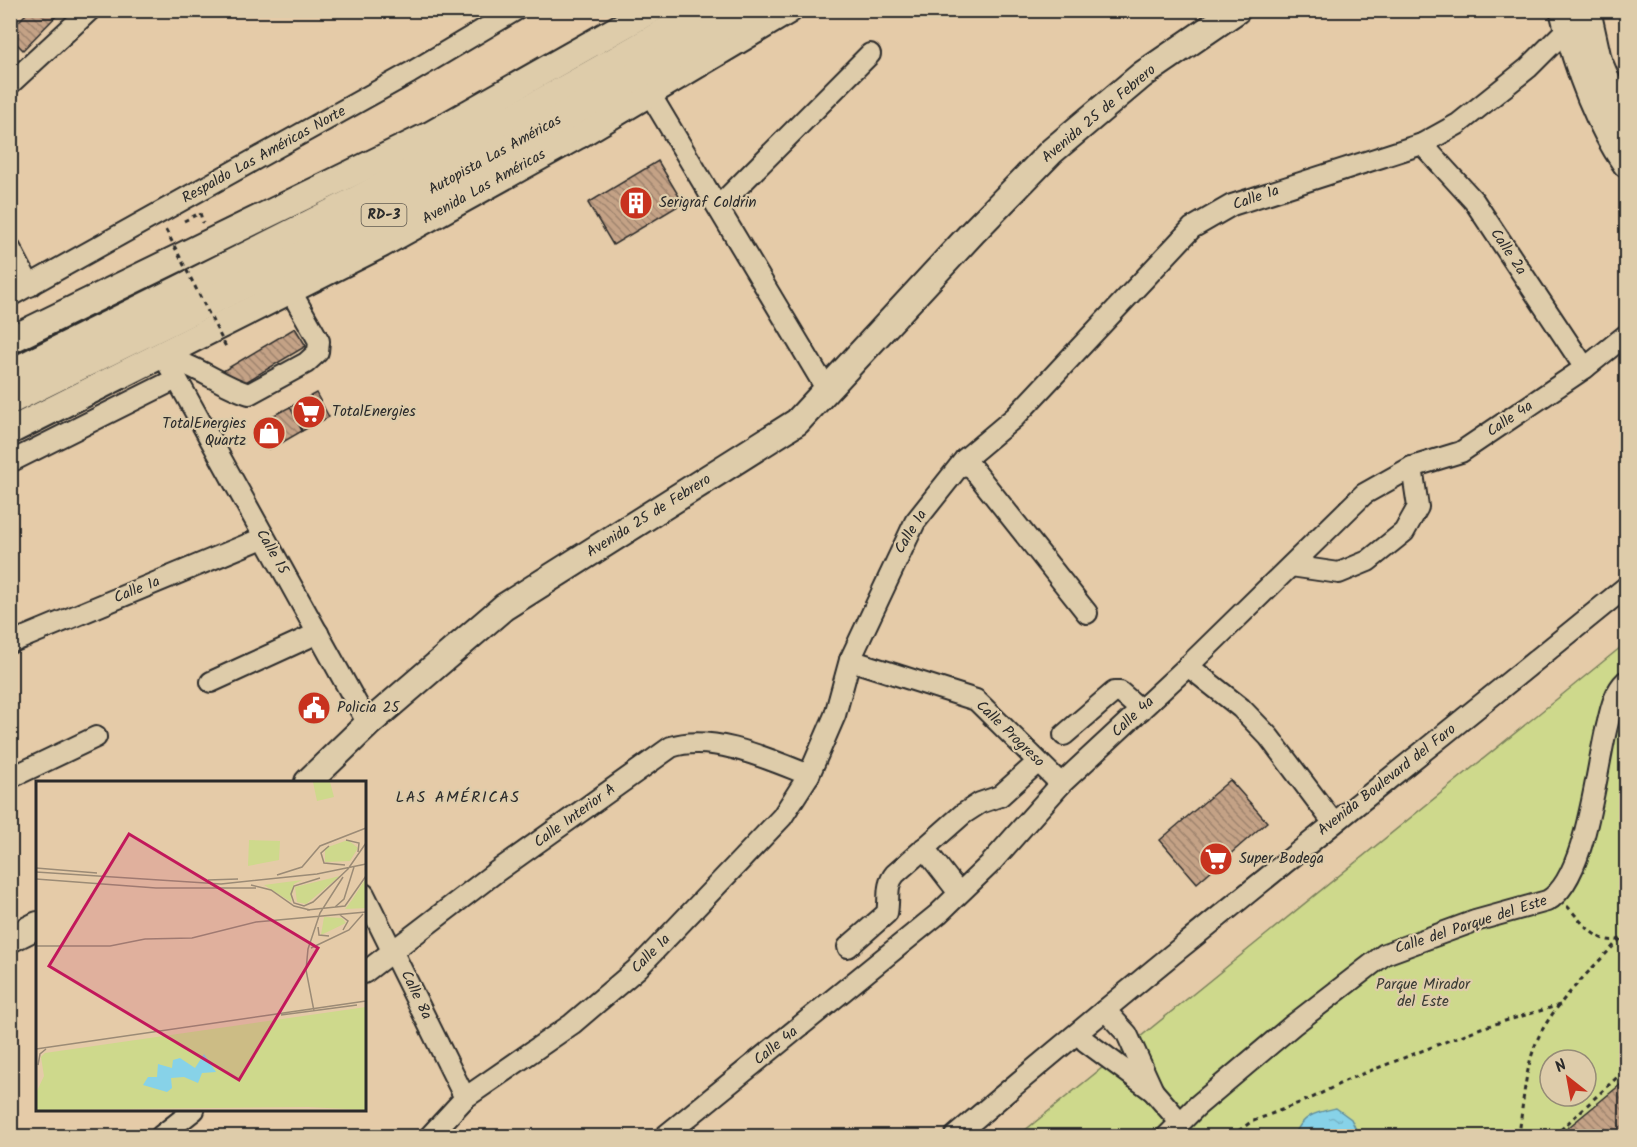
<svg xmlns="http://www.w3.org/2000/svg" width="1637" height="1147" font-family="Kalam,sans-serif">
	<defs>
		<pattern id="water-ripples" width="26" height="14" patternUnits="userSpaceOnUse" patternTransform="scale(1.5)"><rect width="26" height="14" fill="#87d2e8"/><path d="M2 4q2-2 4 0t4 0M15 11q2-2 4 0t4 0" fill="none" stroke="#75b4c7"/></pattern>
		<pattern id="building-back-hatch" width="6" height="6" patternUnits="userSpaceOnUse" patternTransform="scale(1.5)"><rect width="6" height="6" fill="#c4a286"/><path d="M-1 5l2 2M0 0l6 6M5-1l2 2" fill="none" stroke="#9f846e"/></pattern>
	</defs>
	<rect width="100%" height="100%" fill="#e5cba8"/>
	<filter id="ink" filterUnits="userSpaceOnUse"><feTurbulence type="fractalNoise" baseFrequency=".0167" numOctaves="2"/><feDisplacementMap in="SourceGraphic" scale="12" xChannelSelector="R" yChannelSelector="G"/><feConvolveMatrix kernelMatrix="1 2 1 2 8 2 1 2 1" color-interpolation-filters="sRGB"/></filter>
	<g filter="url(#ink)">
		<!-- park -->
		<path fill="#ced98c" stroke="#7c825c" stroke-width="1.5" fill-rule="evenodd" d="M1626 643V1136H1018ZM1550 1060H1586V1096H1550Z"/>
		<!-- water -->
		<path fill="url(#water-ripples)" stroke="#628f9c" stroke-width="1.5" d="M1336 1108 1351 1119 1359 1136H1294C1303 1115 1314 1113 1336 1108Z"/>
		<!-- building -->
		<g fill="url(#building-back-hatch)" stroke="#2b2b2b" stroke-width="1.5">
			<polygon points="30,10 62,10 23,50 10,37 10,30"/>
			<polygon points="658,161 683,203 613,245 588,203"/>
			<polygon points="295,328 306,346 234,389 223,371"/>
			<polygon points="316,393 329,417 302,431 290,407"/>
			<polygon points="290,407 302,431 283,442 270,417"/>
			<polygon points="270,417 283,442 269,449 256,425"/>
			<polygon points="1230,780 1267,822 1197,883 1160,840"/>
			<polygon points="1626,1080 1626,1136 1558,1136"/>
		</g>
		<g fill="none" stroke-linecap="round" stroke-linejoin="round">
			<!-- minor casing -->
			<g stroke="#2b2b2b" stroke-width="24">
				<g id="minor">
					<polyline points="10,84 90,10"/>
					<polyline points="650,94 827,390"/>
					<polyline points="1422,144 1474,201 1585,368"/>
					<polyline points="718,207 870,54"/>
					<polyline points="10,248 30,286"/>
					<polyline points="10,296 410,73 516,10"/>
					<polyline points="163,354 368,724"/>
					<path d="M170 368 182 363C206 372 225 387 249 394L306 363 318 352 319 341 290 290"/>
					<polyline points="965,459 1087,613"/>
					<polyline points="10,462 176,379"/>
					<polyline points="1291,566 1339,573 1368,561 1404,532 1418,507 1412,467"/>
					<polyline points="10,643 263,538"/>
					<polyline points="850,660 976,700 1061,784"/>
					<polyline points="1188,666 1241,708 1269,737 1333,822"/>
					<polyline points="211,682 318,633"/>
					<polyline points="1064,735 1114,692 1120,692 1141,710"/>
					<polyline points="10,778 96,737"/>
					<polyline points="924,848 959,893"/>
					<polyline points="364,894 465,1098"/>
					<path d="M848 947 887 913C890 898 885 886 895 874L963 814 980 803 1000 796 1038 762"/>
					<path d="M364 973 496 872 671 747C712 733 771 760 809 775"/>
					<polyline points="1105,1010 1127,1034 1153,1091"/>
					<polyline points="1085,1041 1153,1091 1180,1122"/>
					<polyline points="161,1136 194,1110"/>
					<polyline points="430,1136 465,1098 572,1024 638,968 782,817 809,775 835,715 850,660 915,522 965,459 1015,417 1192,228 1232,205 1422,144 1458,124 1528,68 1575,21"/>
					<polyline points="665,1136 938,914 990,864 1061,784 1188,666 1364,494 1412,467 1461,452 1585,368 1626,335"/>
					<path d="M955 1136C1175 948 1402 770 1626 587"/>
					<path d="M1167 1136 1197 1106 1293 1025 1385 954 1475 921 1547 901C1587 880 1596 766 1608 722 1611 708 1615 691 1626 681"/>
				</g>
			</g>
			<!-- major casing -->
			<g stroke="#2b2b2b" stroke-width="30">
				<g id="major">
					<path d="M1563 10C1576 64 1595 119 1626 164"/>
					<polyline points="1587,10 1598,60 1626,126"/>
					<polyline points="10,340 430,135 651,10"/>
					<polyline points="10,431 382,244 577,136 789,10"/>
					<polyline points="308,782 368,724 504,607 797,422 973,232 1052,151 1142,75 1237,10"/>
					<polyline points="10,939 38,925"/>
				</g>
			</g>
			<!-- highway casing -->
			<g stroke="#2b2b2b" stroke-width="33">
				<g id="highway">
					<path d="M10 374C244 258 479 144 703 10"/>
					<polyline points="10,400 416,199 700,40 747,10"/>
				</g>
			</g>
			<!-- path -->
			<g stroke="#2b2b2b" stroke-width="3" stroke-dasharray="4.5 4.5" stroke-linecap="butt">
				<polyline points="184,221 200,213 203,223"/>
				<path d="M1567 906C1584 924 1600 950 1626 937"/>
				<polyline points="1231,1136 1251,1122 1314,1097 1349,1079 1481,1028 1560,1005"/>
				<path d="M1519 1136C1523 1103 1525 1063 1541 1032 1560 998 1592 969 1619 940"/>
				<polyline points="1554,1136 1626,1069"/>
			</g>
			<!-- minor -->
			<use href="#minor" stroke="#deccaa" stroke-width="20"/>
			<!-- major -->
			<use href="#major" stroke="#deccaa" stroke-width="26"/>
			<!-- highway -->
			<use href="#highway" stroke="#deccaa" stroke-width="28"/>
			<!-- path-bridge -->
			<polyline stroke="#2b2b2b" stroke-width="3" stroke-dasharray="4.5 4.5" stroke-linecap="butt" points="166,230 226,347"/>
		</g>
	</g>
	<!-- icons -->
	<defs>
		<g id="building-disc" transform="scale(1.725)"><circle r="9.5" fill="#c8321e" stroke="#deccaa"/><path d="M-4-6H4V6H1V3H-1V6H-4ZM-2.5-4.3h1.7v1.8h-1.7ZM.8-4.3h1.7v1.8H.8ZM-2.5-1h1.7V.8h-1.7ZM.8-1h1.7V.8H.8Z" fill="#fff"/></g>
		<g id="supermarket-disc" transform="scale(1.725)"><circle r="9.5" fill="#c8321e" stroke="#deccaa"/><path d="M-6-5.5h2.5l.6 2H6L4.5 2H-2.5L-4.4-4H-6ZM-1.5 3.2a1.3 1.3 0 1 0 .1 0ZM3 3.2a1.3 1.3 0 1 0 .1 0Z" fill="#fff"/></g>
		<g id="shop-disc" transform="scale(1.725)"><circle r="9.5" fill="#c8321e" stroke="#deccaa"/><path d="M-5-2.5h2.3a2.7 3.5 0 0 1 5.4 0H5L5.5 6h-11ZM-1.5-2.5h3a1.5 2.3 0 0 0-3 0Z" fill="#fff"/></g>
		<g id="civic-disc" transform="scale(1.725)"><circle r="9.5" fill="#c8321e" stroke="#deccaa"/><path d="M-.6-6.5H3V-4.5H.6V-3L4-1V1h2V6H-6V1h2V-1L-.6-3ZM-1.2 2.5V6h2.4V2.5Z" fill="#fff"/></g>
	</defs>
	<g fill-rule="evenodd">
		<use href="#building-disc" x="636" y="203"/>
		<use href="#supermarket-disc" x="309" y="412"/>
		<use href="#shop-disc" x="269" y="433"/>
		<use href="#civic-disc" x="314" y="708"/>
		<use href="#supermarket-disc" x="1216" y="859"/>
	</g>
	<g text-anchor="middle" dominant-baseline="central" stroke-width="4.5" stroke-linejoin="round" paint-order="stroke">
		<!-- shield labels -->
		<rect fill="#deccaa" stroke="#615b51" stroke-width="1.5" x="361.5" y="204" width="45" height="22" rx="4.5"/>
		<g font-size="14" font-weight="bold" fill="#2b2b2b">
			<text x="384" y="215">RD-3</text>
		</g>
		<!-- street labels -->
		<g font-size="15" fill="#2b2b2b" stroke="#deccaa">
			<text transform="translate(1099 114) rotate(-40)">Avenida 25 de Febrero</text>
			<text transform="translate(264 155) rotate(-29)">Respaldo Las Américas Norte</text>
			<text transform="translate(495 155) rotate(-29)">Autopista Las Américas</text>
			<text transform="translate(484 187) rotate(-29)">Avenida Las Américas</text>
			<text transform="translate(1256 198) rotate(-19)">Calle 1a</text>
			<text transform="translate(1508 252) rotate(56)">Calle 2a</text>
			<text transform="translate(1510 419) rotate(-34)">Calle 4a</text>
			<text transform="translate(649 516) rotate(-32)">Avenida 25 de Febrero</text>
			<text transform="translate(911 532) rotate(-59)">Calle 1a</text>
			<text transform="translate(272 552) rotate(60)">Calle 15</text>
			<text transform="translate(137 590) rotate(-22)">Calle 1a</text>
			<text transform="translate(1133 717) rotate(-43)">Calle 4a</text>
			<text transform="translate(1010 734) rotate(44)">Calle Progreso</text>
			<text transform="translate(1387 780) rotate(-38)">Avenida Boulevard del Faro</text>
			<text transform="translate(575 816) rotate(-36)">Calle Interior A</text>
			<text transform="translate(1471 925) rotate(-18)">Calle del Parque del Este</text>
			<text transform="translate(651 954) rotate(-45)">Calle 1a</text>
			<text transform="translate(416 995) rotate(64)">Calle 8a</text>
			<text transform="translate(776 1046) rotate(-39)">Calle 4a</text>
		</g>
		<!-- poi labels -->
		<g font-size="15" fill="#2b2b2b" stroke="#deccaa" text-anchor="start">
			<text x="659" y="203">Serigraf Coldrin</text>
			<text x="332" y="412">TotalEnergies</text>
			<text x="246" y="424" text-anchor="end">TotalEnergies<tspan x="246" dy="17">Quartz</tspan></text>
			<text x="337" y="708">Policia 25</text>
			<text x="1239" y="859">Super Bodega</text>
		</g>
		<!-- park labels -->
		<g font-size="15" fill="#3b3c35" stroke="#deccaa">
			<text x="1423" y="985">Parque Mirador<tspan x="1423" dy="17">del Este</tspan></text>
		</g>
		<!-- neighbourhood labels -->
		<g font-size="16" letter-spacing="1.5" fill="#2b2b2b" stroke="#deccaa">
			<text x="458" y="797">LAS AMÉRICAS</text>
		</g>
	</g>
	<!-- overview -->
	<g transform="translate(36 781)">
		<rect width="330" height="330" fill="#e5cba8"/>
		<path d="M277 1H294L298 16 281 20ZM312 59 322 67 314 80 289 81V67ZM304 95 270 123 261 121 259 106ZM330 97V127L309 128 316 119ZM266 99 258 103 255 121 228 104ZM288 136 306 137 310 142 285 154Z" fill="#ced98c"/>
		<path d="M213 59 244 60 243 79 212 85ZM330 226V329L272 326 0 329V312L8 295 5 276 9 272Z" fill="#ced98c"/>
		<path d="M168 273 180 291 166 292 162 302 148 296 135 297 136 307 131 311 107 304 112 296H121L122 283 136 287 137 279 144 277 159 287Z" fill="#87d2e8"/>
		<path fill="none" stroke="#9b8b76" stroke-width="1.5" d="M310 59 323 62 322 71M293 65 285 72 288 82 309 84M0 87 61 92M312 88 330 62M0 91 185 103 281 93 330 83M241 94 266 86 284 65 330 47M284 97 258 105 255 113 258 122 268 125 277 121 312 88M0 98 120 107H220M172 99 202 98M215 104 235 109 258 125 274 129M299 126 308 118 318 86M271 129 309 125 330 95M304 134 312 140 307 149M282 146 283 154 293 155M0 165H74L109 158 156 157 220 141 330 131M275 167 313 149 327 133M278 230 270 189 272 168 284 132 307 96M245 234 321 224M0 268 330 220M2 284 4 273 10 268"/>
		<path fill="#c2185b" fill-opacity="0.15" stroke="#c2185b" stroke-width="3" d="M93 53 282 167 203 299 13 185Z"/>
		<rect width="330" height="330" fill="none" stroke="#2b2b2b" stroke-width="3"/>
	</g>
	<!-- margin -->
	<rect width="1637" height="1147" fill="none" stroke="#deccaa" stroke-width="36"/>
	<rect x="18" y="18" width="1601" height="1111" fill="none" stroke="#2b2b2b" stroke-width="2" filter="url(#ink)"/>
	<!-- north arrow -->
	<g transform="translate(1568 1078) rotate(329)"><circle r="28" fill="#deccaa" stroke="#968c77" stroke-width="1.5"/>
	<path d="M0-4.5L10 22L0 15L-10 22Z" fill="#c8321e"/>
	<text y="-9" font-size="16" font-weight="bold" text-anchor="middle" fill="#2b2b2b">N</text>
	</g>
</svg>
